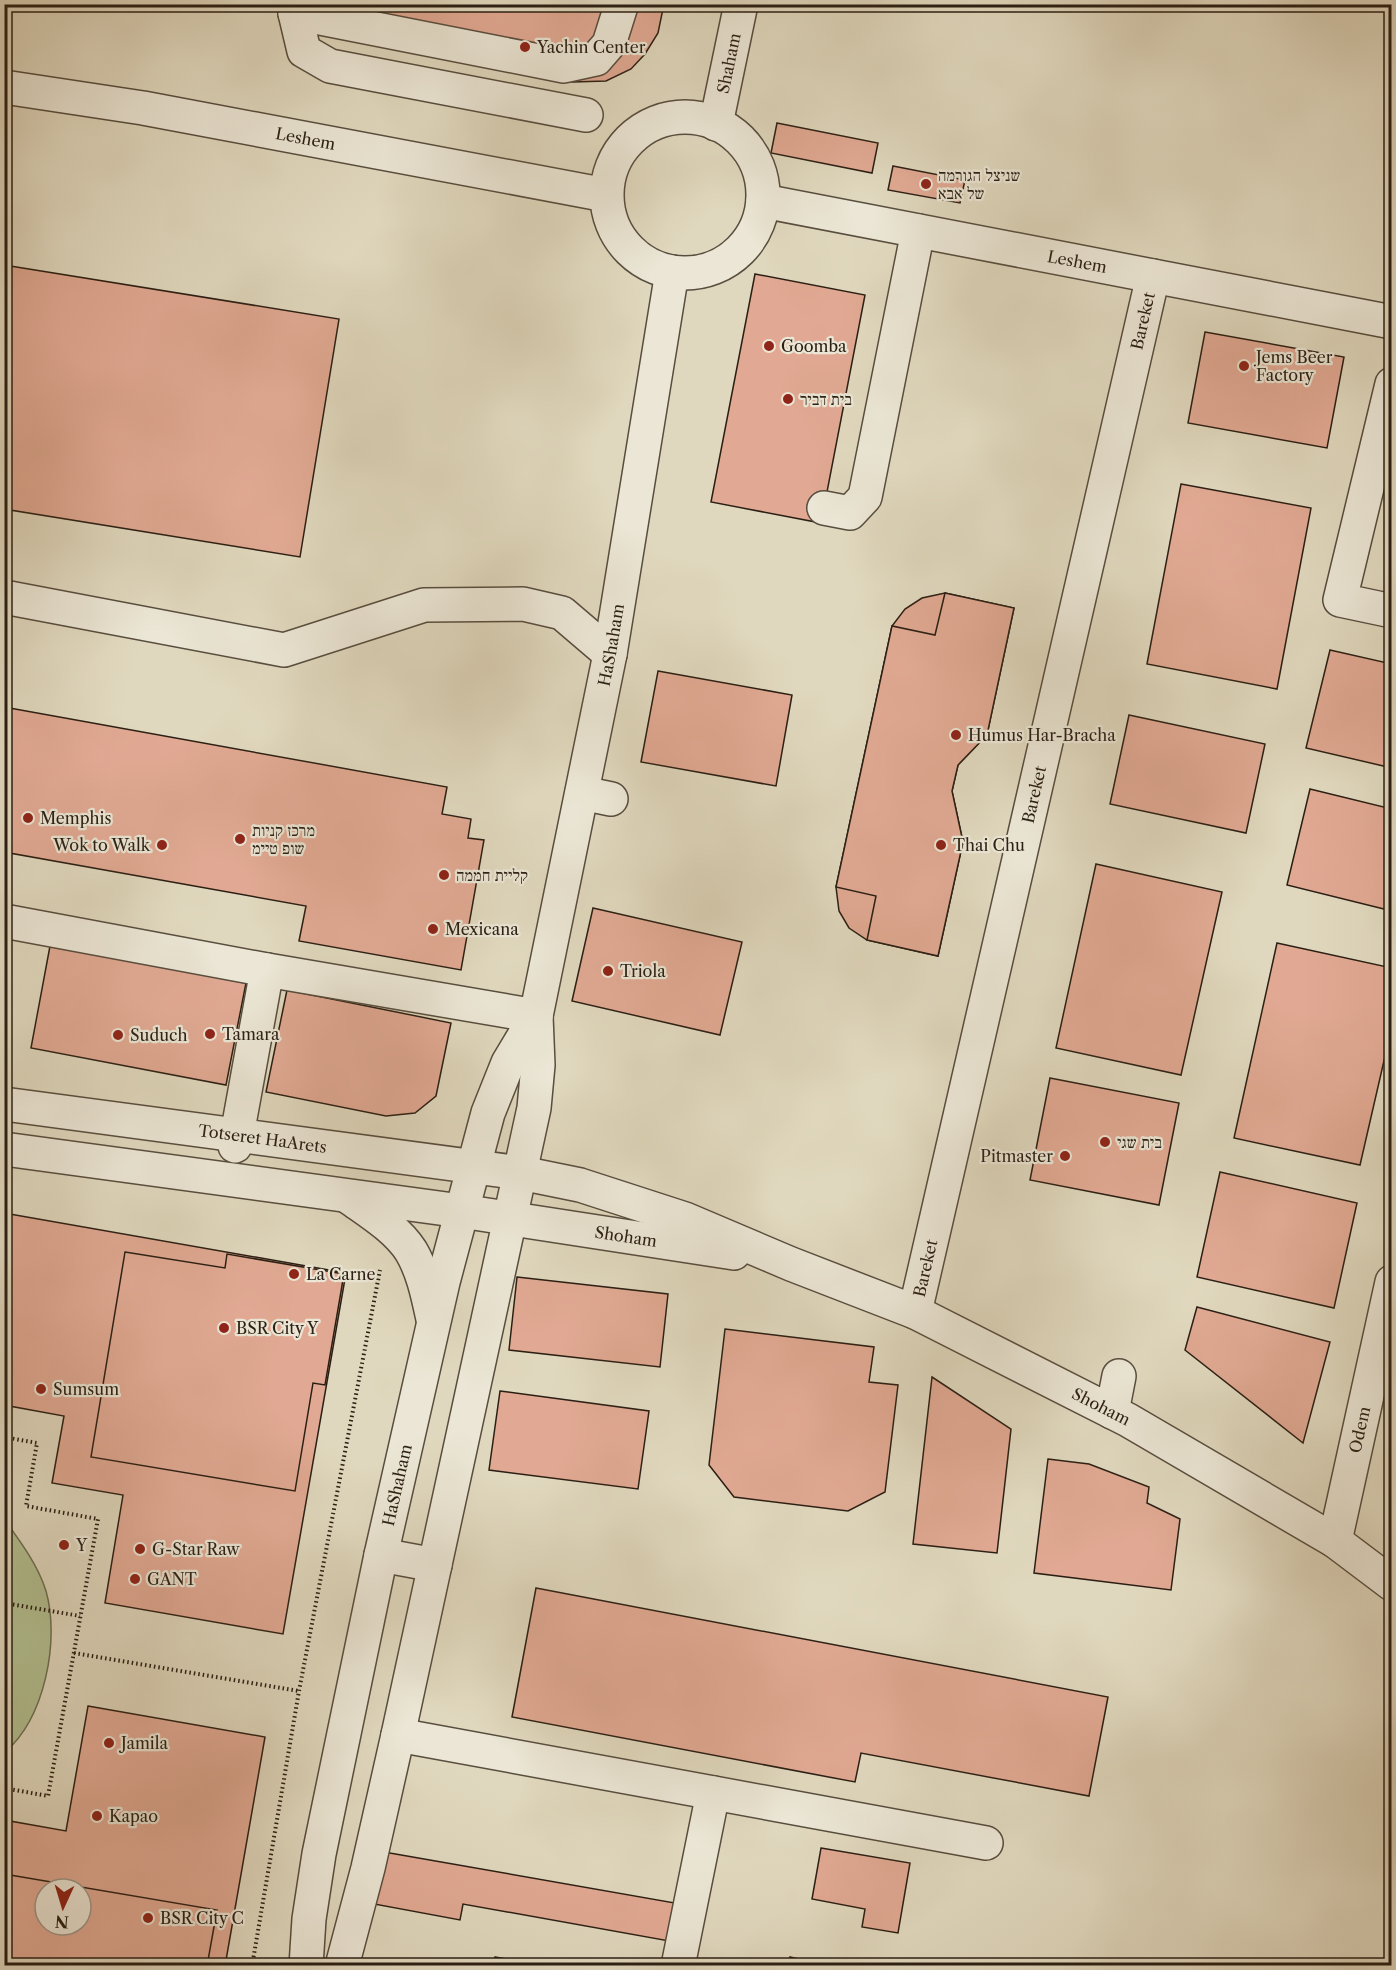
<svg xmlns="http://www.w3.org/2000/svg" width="1396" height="1970" font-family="'Libre Caslon Text','Frank Ruhl Libre',serif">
	<rect width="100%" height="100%" fill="#e0d8be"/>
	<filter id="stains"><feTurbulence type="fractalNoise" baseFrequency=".00333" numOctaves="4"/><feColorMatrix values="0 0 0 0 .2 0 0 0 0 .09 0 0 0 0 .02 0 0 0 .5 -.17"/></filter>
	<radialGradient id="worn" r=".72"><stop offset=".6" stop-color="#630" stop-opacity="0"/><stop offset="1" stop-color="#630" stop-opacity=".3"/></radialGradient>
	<!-- green -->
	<path fill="#b2bf91" stroke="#6e6f52" stroke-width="1.5" d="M4 1519C20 1541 38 1565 46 1591 60 1640 45 1718 5 1752Z"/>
	<!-- building -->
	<g fill="#e1a993" stroke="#2b1f14" stroke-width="1.5" fill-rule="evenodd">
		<polygon points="375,4 664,4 658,33 645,54 631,69 606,81 573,82 368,40"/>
		<polygon points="777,123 878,143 872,173 771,153"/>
		<polygon points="893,166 965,180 960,203 888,190"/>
		<polygon points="4,265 339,319 300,557 4,509"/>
		<polygon points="755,274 865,295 821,523 711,502"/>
		<polygon points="1205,332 1344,357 1327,448 1188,423"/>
		<polygon points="1181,484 1311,508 1277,689 1147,664"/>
		<polygon points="945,593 1014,608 987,735 958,765 952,791 963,842 938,956 867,940 849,928 839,911 836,887 892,626 905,609 922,598"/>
		<polygon points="945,593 1014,608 987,735 958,765 952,791 963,842 938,956 867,940 876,896 836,887 892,626 935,635"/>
		<polygon points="1330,650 1392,664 1392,768 1306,748"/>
		<polygon points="658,671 792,695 776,786 641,762"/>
		<polygon points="4,707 447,787 442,814 471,819 468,838 484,840 461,970 299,941 306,906 4,852"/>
		<polygon points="1129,715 1265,744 1246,833 1110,804"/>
		<polygon points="1310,789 1392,809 1392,911 1287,885"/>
		<polygon points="1096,864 1222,892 1181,1075 1056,1048"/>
		<polygon points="593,908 742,942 720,1035 572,1001"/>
		<polygon points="1277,943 1392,968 1392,1026 1360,1165 1234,1138"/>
		<polygon points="50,946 246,983 226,1085 31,1048"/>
		<polygon points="287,990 451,1023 436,1096 415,1113 386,1116 266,1092"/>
		<polygon points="1050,1078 1179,1103 1159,1205 1030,1180"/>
		<polygon points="1220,1172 1357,1203 1334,1308 1197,1277"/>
		<polygon points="4,1213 346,1273 283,1634 105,1603 123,1495 52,1483 64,1416 4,1405"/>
		<polygon points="125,1252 225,1268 227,1254 344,1274 325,1385 313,1383 295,1491 91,1457"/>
		<polygon points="517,1277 668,1294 660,1367 509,1350"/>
		<polygon points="1197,1307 1330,1342 1303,1443 1185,1350"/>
		<polygon points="725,1329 874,1347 869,1382 898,1385 885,1492 848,1511 734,1497 709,1465"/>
		<polygon points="932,1377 1011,1429 997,1553 913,1544"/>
		<polygon points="500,1391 649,1411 638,1489 489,1470"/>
		<polygon points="1048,1459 1089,1464 1149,1487 1147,1503 1180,1519 1171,1590 1034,1573"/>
		<polygon points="536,1588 1108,1697 1089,1796 861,1753 855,1782 512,1717"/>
		<polygon points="4,1610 7,1610 4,1633"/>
		<path d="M88 1706 265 1737 225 1966H4V1820L66 1831ZM45 1889H81V1925H45Z"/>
		<polygon points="821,1848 910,1863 898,1933 862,1927 865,1909 812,1899"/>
		<polygon points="384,1852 675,1903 669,1941 463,1904 460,1920 374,1904"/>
		<path d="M10 1875 217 1910 207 1966H4V1907ZM45 1889H81V1925H45Z"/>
		<polygon points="495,1957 547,1966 494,1966"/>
		<polygon points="790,1957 831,1966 788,1966"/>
	</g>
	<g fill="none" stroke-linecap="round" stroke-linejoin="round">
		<!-- minor casing -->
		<g stroke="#584d3e" stroke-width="36">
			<g id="minor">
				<polyline points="296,4 295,13 304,51 330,66 586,115"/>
				<polyline points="295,13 564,66 596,59 609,44 621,6"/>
				<path id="s1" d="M4 87 143 108 606 195"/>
				<circle cx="685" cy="195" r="78"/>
				<path id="s2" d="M716 124 741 4"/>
				<path id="s3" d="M763 201 1392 322"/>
				<polyline points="1392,384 1340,600 1392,611"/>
				<polyline points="824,508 850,513 865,497 918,231"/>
				<polyline points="4,597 284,650 424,605 523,604 562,613 610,654"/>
				<polyline points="582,793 611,799"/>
				<polyline points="4,921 267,970 536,1016"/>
				<path id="s4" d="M4 1104 521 1173 580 1185 685 1219 791 1264 915 1312 1128 1420 1335 1541 1392 1584"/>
				<polyline points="235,1146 267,970"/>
				<path id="s5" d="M4 1149 461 1211 734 1253"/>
				<path d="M350 1198C371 1213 397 1229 411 1251 423 1271 428 1296 433 1319"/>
				<path id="s6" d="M915 1312 1153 276"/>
				<polyline points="1112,1412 1119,1376"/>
				<path id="s7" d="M1335 1541 1392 1282"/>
				<polyline points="381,1555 435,1565"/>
				<polyline points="398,1735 986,1843"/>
				<path id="s8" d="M306 1966 309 1919 319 1854 381 1555 443 1282 488 1113 508 1063 536 1016"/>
				<path id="s9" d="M342 1966 368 1868 398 1735 534 1108 538 1065 536 1016 610 654 672 272"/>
				<polyline points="678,1966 713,1793"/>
			</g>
		</g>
		<!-- path -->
		<g stroke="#2b1f14" stroke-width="4" stroke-dasharray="1.5 3" stroke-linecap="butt">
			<polyline points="4,1437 37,1443 26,1506 98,1519 48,1796 4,1788"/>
			<polyline points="4,1603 80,1616"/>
			<polyline points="74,1653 299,1691"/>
			<polyline points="252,1966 299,1691 380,1270"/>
		</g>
		<!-- minor -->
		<use href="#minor" stroke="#ebe6d5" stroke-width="33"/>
	</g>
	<!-- markers -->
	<g fill="#8f2418" stroke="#ebe6d5" stroke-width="2">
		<circle cx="525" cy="47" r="6"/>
		<circle cx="926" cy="184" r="6"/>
		<circle cx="769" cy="346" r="6"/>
		<circle cx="1244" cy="366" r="6"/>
		<circle cx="788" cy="399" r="6"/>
		<circle cx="956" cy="735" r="6"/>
		<circle cx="28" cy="818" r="6"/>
		<circle cx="240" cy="839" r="6"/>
		<circle cx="162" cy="845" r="6"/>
		<circle cx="941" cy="845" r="6"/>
		<circle cx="444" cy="875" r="6"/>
		<circle cx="433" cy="929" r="6"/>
		<circle cx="608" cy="971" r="6"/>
		<circle cx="210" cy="1034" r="6"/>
		<circle cx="118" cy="1035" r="6"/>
		<circle cx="1105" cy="1142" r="6"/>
		<circle cx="1065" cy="1156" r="6"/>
		<circle cx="294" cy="1274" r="6"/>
		<circle cx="224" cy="1328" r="6"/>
		<circle cx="41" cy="1389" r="6"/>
		<circle cx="64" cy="1545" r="6"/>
		<circle cx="140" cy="1549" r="6"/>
		<circle cx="135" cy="1579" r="6"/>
		<circle cx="109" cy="1743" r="6"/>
		<circle cx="97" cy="1816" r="6"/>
		<circle cx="148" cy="1918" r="6"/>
	</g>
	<g text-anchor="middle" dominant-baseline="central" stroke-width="4.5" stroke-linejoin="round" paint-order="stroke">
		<!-- poi labels -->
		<g font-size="16" fill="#2b1f14" stroke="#ebe6d5" text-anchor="start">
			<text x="537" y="47">Yachin Center</text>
			<text x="938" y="175">שניצל הגורמה<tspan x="938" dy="18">של אבא</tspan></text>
			<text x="781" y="346">Goomba</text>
			<text x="1256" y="357">Jems Beer<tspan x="1256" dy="18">Factory</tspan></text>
			<text x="800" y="399">בית דביר</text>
			<text x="968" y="735">Humus Har-Bracha</text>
			<text x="40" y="818">Memphis</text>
			<text x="252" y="830">מרכז קניות<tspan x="252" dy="18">שופ טיימ</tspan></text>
			<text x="150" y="845" text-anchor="end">Wok to Walk</text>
			<text x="953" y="845">Thai Chu</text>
			<text x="456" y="875">קליית חממה</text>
			<text x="445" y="929">Mexicana</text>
			<text x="620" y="971">Triola</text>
			<text x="222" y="1034">Tamara</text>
			<text x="130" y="1035">Suduch</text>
			<text x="1117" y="1142">בית שגי</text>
			<text x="1053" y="1156" text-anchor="end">Pitmaster</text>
			<text x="306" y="1274">La Carne</text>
			<text x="236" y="1328">BSR City Y</text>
			<text x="53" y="1389">Sumsum</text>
			<text x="76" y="1545">Y</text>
			<text x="152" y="1549">G-Star Raw</text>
			<text x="147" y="1579">GANT</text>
			<text x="121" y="1743">Jamila</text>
			<text x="109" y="1816">Kapao</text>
			<text x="160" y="1918">BSR City C</text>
		</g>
		<!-- street labels -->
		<g font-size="16" fill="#2b1f14" stroke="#ebe6d5">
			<text stroke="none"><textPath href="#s2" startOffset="62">Shaham</textPath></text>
			<text stroke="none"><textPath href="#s1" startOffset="306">Leshem</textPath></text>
			<text stroke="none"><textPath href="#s3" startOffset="320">Leshem</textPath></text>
			<text stroke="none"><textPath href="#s6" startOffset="1017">Bareket</textPath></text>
			<text stroke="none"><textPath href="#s9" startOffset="1350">HaShaham</textPath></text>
			<text stroke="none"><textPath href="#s6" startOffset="531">Bareket</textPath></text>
			<text stroke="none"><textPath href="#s4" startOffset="261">Totseret HaArets</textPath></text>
			<text stroke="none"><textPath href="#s5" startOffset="628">Shoham</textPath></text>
			<text stroke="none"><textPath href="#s6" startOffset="45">Bareket</textPath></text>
			<text stroke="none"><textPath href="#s4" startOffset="1149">Shoham</textPath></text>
			<text stroke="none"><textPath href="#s7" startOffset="114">Odem</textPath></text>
			<text stroke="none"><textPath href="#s8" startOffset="490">HaShaham</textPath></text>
		</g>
	</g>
	<!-- margin -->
	<rect width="1396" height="1970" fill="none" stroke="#e0d8be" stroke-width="24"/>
	<rect x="6" y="6" width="1384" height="1958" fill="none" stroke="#2b1f14" stroke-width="3"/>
	<rect x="12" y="12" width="1372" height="1946" fill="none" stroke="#2b1f14" stroke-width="1.5"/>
	<!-- north arrow -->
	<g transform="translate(63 1907) rotate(184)"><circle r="28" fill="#ebe6d5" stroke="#9e9688" stroke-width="1.5"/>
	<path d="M0-4.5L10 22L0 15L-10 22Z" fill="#8f2418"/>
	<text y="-9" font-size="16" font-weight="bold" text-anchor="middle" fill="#2b1f14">N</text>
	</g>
	<rect width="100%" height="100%" filter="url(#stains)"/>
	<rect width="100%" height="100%" fill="url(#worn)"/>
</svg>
